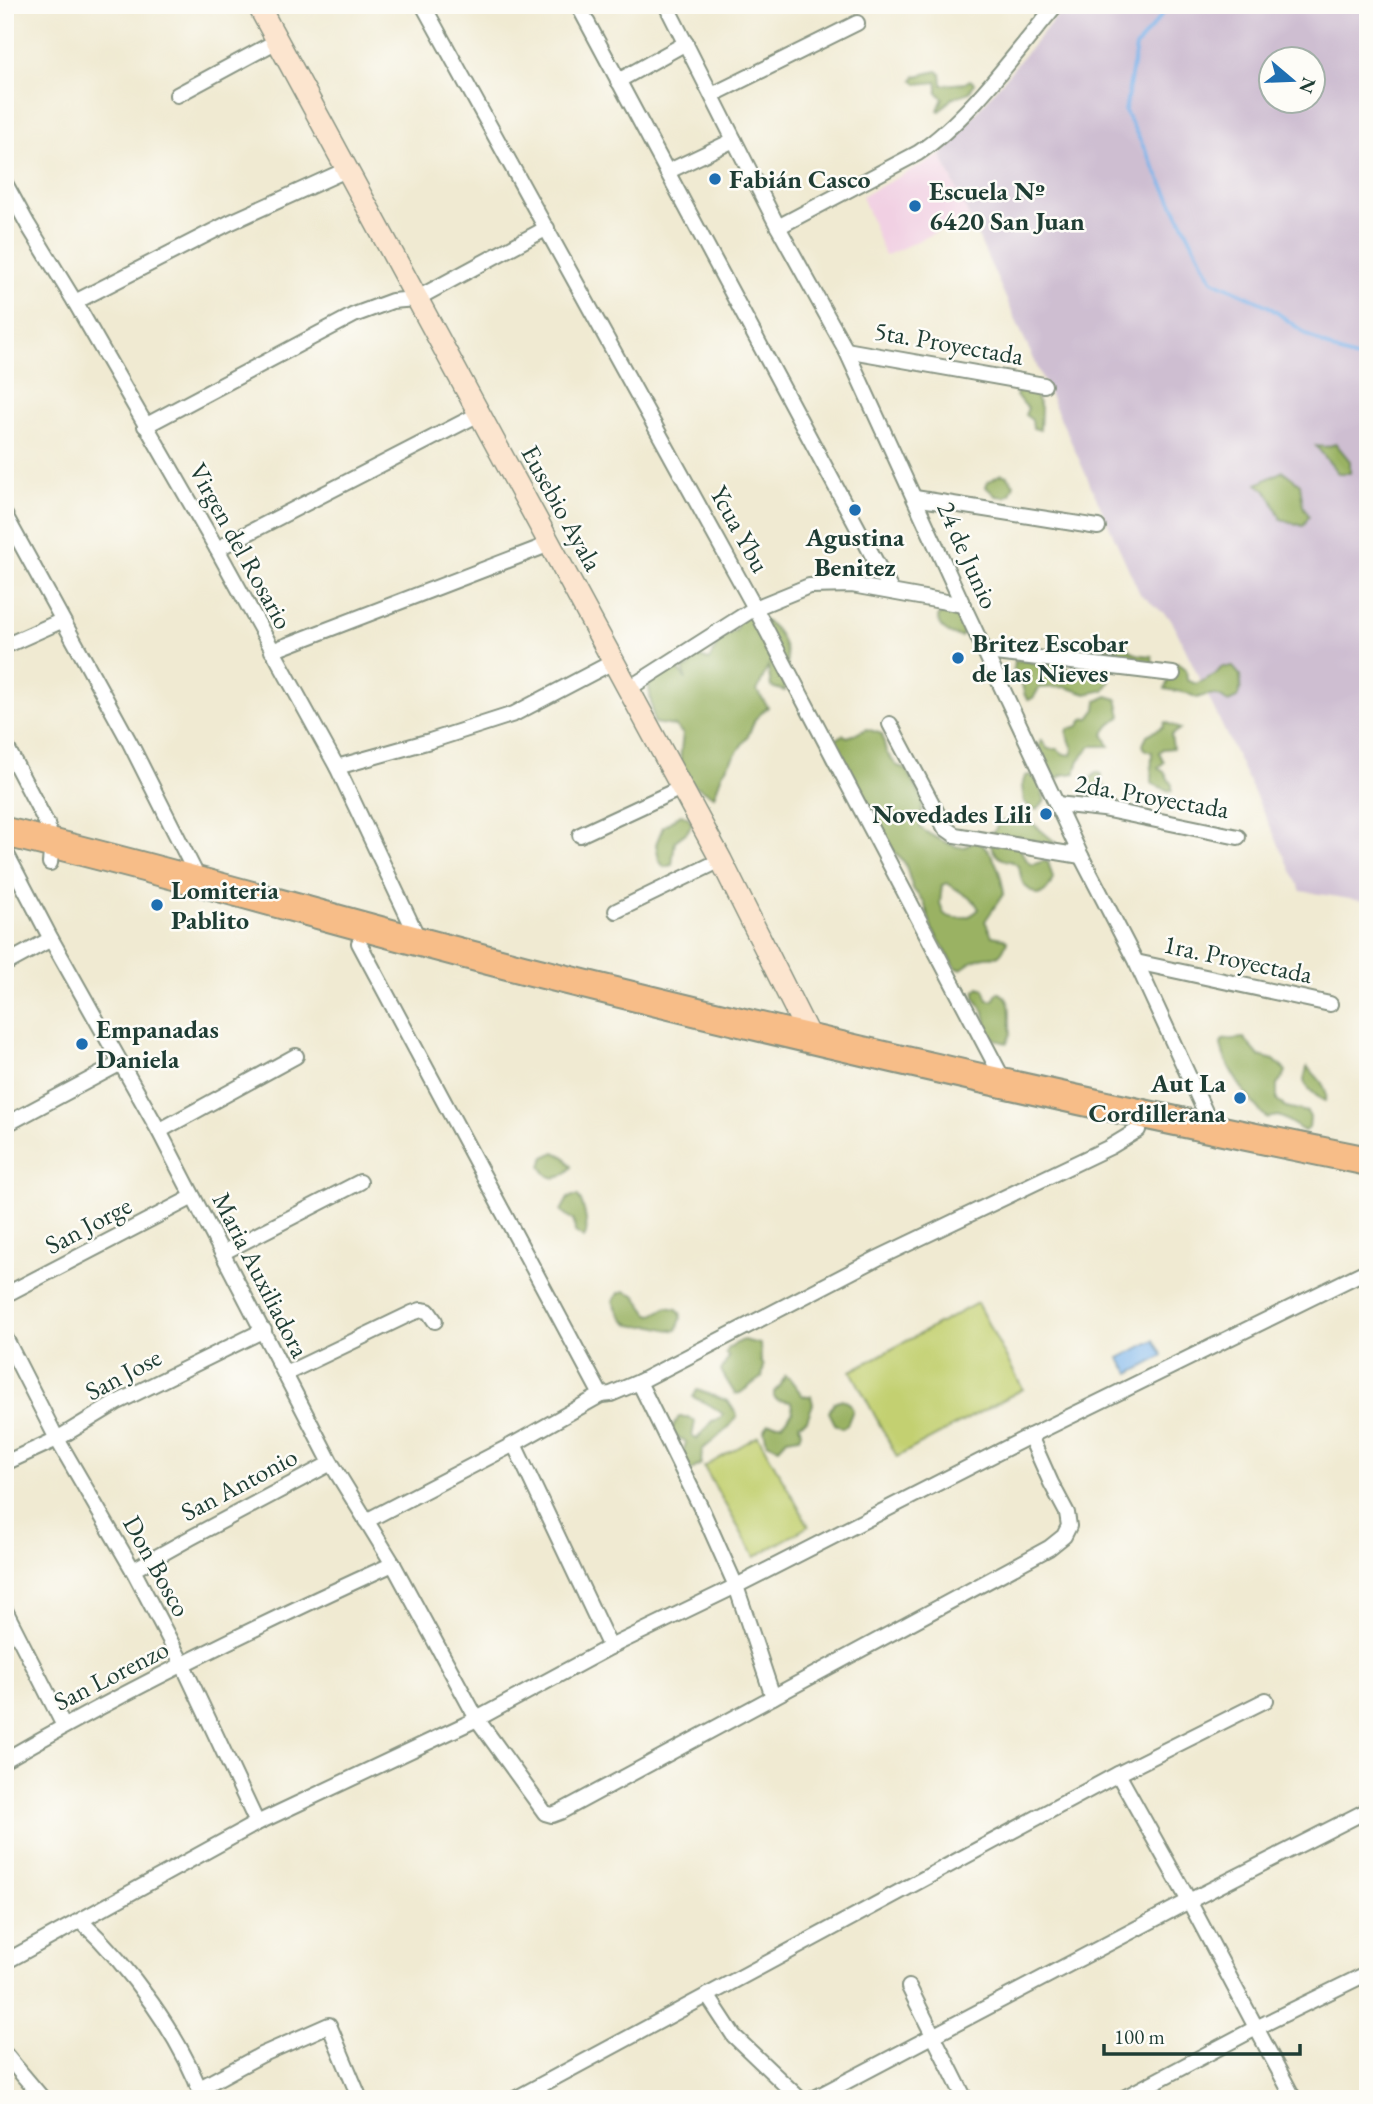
<svg xmlns="http://www.w3.org/2000/svg" width="1373" height="2104" font-family="'EB Garamond',serif">
	<rect width="100%" height="100%" fill="#fdfcf7"/>
	<filter id="ink" filterUnits="userSpaceOnUse"><feTurbulence type="fractalNoise" baseFrequency=".0143" numOctaves="2"/><feDisplacementMap in="SourceGraphic" scale="14" xChannelSelector="R" yChannelSelector="G"/><feConvolveMatrix kernelMatrix="1 2 1 2 8 2 1 2 1" color-interpolation-filters="sRGB"/></filter>
	<filter id="wash" filterUnits="userSpaceOnUse"><feTurbulence type="fractalNoise" baseFrequency=".00686" numOctaves="4" result="noise"/><feDisplacementMap in="SourceGraphic" scale="28" xChannelSelector="R" yChannelSelector="G"/><feGaussianBlur stdDeviation="1.57" result="paint"/><feColorMatrix in="noise" values="0 0 0 0 0 0 0 0 0 0 0 0 0 0 0 0 0 1.4 0 .05"/><feComposite in="paint" operator="in"/></filter>
	<g filter="url(#wash)">
		<rect width="100%" height="100%" fill="#f0ead2"/>
		<!-- built -->
		<polygon fill="#f1d0e3" points="941,155 969,217 885,256 862,196"/>
		<!-- industrial -->
		<path fill="#cebed1" fill-rule="evenodd" d="M1066 5H1368V902L1301 891 1171 619 1140 594 941 155ZM1272 60H1314V102H1272Z"/>
		<!-- green -->
		<g fill="#c3d071" stroke="#718652" stroke-width="2">
			<polygon points="977,1303 1023,1389 897,1457 851,1371"/>
			<polygon points="758,1436 809,1526 755,1557 704,1467"/>
		</g>
		<!-- forest -->
		<g fill="#9ab263" stroke="#5c784c" stroke-width="2" fill-rule="evenodd">
			<polygon points="937,71 941,74 942,85 965,83 970,80 974,83 970,92 952,98 940,111 938,110 943,98 937,92 937,82 917,84 913,80 916,76"/>
			<polygon points="1020,387 1028,393 1035,395 1041,408 1040,430 1033,428 1032,420 1025,415 1028,408 1016,396"/>
			<polygon points="1336,444 1350,461 1350,473 1338,473 1316,446 1325,447"/>
			<path d="M1283 471 1300 484 1303 506 1309 516 1303 526 1281 519C1273 504 1273 494 1257 484Z"/>
			<polygon points="1001,474 1007,476 1014,484 1010,494 1005,497 996,496 986,487 988,482"/>
			<path d="M943 611C951 612 962 622 965 630L961 637C950 635 938 629 938 617Z"/>
			<path d="M740 615C784 616 792 653 785 691L771 687 768 666 757 691 768 707 755 719 748 736 723 772 714 796C676 776 678 774 683 734L675 726 654 723 648 680 670 668 680 671 686 680 683 667 688 668 697 656 709 660 721 638 736 630Z"/>
			<path d="M1097 635 1101 639 1103 648 1116 641 1123 642C1135 656 1134 654 1152 656L1153 665H1145L1136 659 1125 661 1101 655 1098 651 1095 637Z"/>
			<polygon points="1026,660 1041,666 1056,663 1072,670 1103,672 1110,681 1104,690 1086,694 1066,687 1039,688 1034,697 1029,700 1025,696 1022,685 1013,671 1015,661"/>
			<path d="M1178 663 1186 669 1187 680 1196 684 1215 675 1222 667H1233L1240 675 1241 687 1237 698 1228 702C1217 693 1210 693 1197 698L1187 693 1165 689 1168 680V668Z"/>
			<path d="M1107 696 1117 699 1121 716 1110 725 1103 734 1109 746H1091L1079 760 1075 773 1061 775 1058 779C1046 770 1033 756 1041 740L1048 749H1057L1064 754 1071 755 1073 749 1067 734 1068 729 1079 726 1083 719 1089 718 1096 709 1097 701Z"/>
			<polygon points="1165,722 1180,729 1171,735 1173,748 1163,749 1159,752 1164,762 1158,768 1164,772 1172,785 1172,790 1169,791 1151,783 1152,752 1145,750 1143,745 1147,735 1163,727"/>
			<path d="M867 729 882 734 886 752 896 765 906 770 923 799 920 828C929 834 954 849 964 847 968 846 971 843 975 841 994 848 1001 874 1004 893L985 921 992 936 1003 938 1007 941C999 965 991 952 976 960 970 962 966 966 961 969L956 968 932 929 924 902 913 889 905 863 893 851 880 826 874 822 846 763H835L829 749 834 740 843 735 848 737ZM947 883 974 901 979 909C970 919 955 921 944 914L940 903 942 885Z"/>
			<polygon points="1097,772 1102,775 1102,783 1108,791 1105,796 1094,799 1091,798 1087,782"/>
			<polygon points="1030,775 1039,782 1045,801 1037,809 1032,809 1024,802 1022,786 1025,776"/>
			<polygon points="681,814 688,817 692,824 687,832 675,841 672,865 664,867 659,860 656,844 663,827"/>
			<path d="M1004 821 1020 823 1031 822 1055 842 1050 845 1018 837 1014 840 1028 862 1033 865 1043 861 1048 862 1053 878C1050 887 1047 892 1038 895 1013 882 1026 875 1016 864 1012 860 1005 861 1000 858 993 854 988 840 989 833L994 832 999 822Z"/>
			<path d="M979 987 984 989 988 1000 993 1001 998 992C1016 1001 1007 1017 1011 1032L1007 1043C979 1038 992 1024 983 1010 978 1001 974 1002 975 991Z"/>
			<path d="M1244 1038 1259 1056 1274 1060 1286 1071 1284 1076 1277 1084V1101L1286 1107 1307 1112 1310 1117 1309 1128 1304 1131 1283 1118 1278 1116 1267 1118C1251 1104 1224 1066 1221 1044L1223 1040Z"/>
			<path d="M1307 1067C1316 1075 1331 1090 1325 1101 1319 1099 1304 1086 1304 1080 1304 1078 1307 1069 1307 1067Z"/>
			<path d="M555 1152 565 1157 572 1167C561 1180 550 1183 541 1166L544 1157Z"/>
			<path d="M573 1196H578C584 1205 590 1230 584 1238L575 1232 574 1221 561 1211 568 1198Z"/>
			<path d="M624 1291 635 1295 649 1314 653 1315 667 1307 677 1309C684 1316 680 1321 677 1330 668 1331 663 1328 654 1326 648 1325 642 1327 636 1326 625 1325 617 1311 613 1301L619 1293Z"/>
			<polygon points="743,1340 760,1344 761,1361 764,1366 762,1377 740,1393 735,1394 721,1371 729,1357 726,1353 729,1347"/>
			<polygon points="785,1376 790,1379 803,1396 811,1396 813,1404 807,1420 799,1424 801,1432 799,1437 787,1439 779,1448 767,1443 764,1430 769,1424 782,1424 793,1412 791,1402 777,1400 774,1397 774,1392 780,1386"/>
			<path d="M697 1390 728 1401 737 1415C731 1429 714 1439 702 1450L701 1464 690 1471 682 1456 686 1442 671 1433 672 1428 679 1417H688L695 1421 692 1437 697 1439 712 1421 720 1419 723 1414 710 1405 693 1397Z"/>
			<polygon points="842,1399 849,1403 853,1410 847,1425 842,1428 835,1424 829,1412 834,1402"/>
		</g>
		<!-- water -->
		<polygon fill="#7ab4eb" stroke="#4c7890" stroke-width="2" points="1154,1340 1163,1356 1130,1374 1119,1358"/>
		<g fill="none" stroke-linecap="round" stroke-linejoin="round">
			<!-- stream -->
			<polyline stroke="#7ab4eb" stroke-width="3.5" points="1170,5 1136,47 1125,111 1212,280 1268,306 1309,336 1340,353 1368,362"/>
		</g>
	</g>
	<g filter="url(#ink)">
		<g fill="none" stroke-linecap="round" stroke-linejoin="round">
			<!-- street casing -->
			<g stroke="#889483" stroke-width="18">
				<g id="street">
					<polyline points="423,5 755,608 1004,1081"/>
					<polyline points="578,5 892,592"/>
					<polyline points="666,5 778,227 846,350 963,605 1081,856 1136,962 1213,1129"/>
					<polyline points="618,81 686,43"/>
					<polyline points="177,95 277,41"/>
					<polyline points="712,95 857,23"/>
					<polyline points="667,172 734,140"/>
					<polyline points="5,183 28,225 75,302 217,549 337,767 419,940"/>
					<path d="M778 227 918 153C969 119 1015 53 1056 5"/>
					<polyline points="75,302 229,223 346,170"/>
					<polyline points="846,350 1044,385"/>
					<polyline points="145,426 354,315 392,301 416,299 547,228"/>
					<polyline points="915,498 1098,527"/>
					<polyline points="5,515 130,743 200,882"/>
					<polyline points="217,549 479,414"/>
					<polyline points="5,646 61,621"/>
					<polyline points="272,651 550,544"/>
					<polyline points="987,652 1173,674"/>
					<polyline points="628,689 755,608 809,586 852,585 963,605"/>
					<polyline points="890,724 945,828 955,835 1081,856"/>
					<polyline points="5,744 47,824 52,843 50,863"/>
					<polyline points="337,767 430,741 514,714 613,662"/>
					<polyline points="1057,804 1103,809 1238,837"/>
					<polyline points="580,835 681,788"/>
					<polyline points="5,851 51,939 159,1131 331,1463 393,1564 477,1719 545,1813 552,1815 560,1812 1049,1548 1064,1536 1069,1526 1067,1513 1051,1483 1030,1436"/>
					<polyline points="616,911 721,860"/>
					<polyline points="359,943 601,1395"/>
					<polyline points="1136,962 1330,1004"/>
					<polyline points="5,964 51,939"/>
					<polyline points="5,1125 121,1063"/>
					<polyline points="159,1131 296,1056"/>
					<polyline points="224,1252 360,1182"/>
					<polyline points="5,1295 193,1197"/>
					<polyline points="5,1337 57,1439 133,1570 183,1665 257,1823"/>
					<polyline points="285,1374 412,1313 421,1310 428,1311 435,1321"/>
					<polyline points="639,1382 702,1510 736,1586 773,1697"/>
					<polyline points="5,1463 57,1439 116,1403 264,1330"/>
					<polyline points="366,1521 514,1444 601,1395 611,1394 639,1382 878,1258 1110,1147 1138,1130"/>
					<polyline points="133,1570 192,1537 331,1463"/>
					<polyline points="5,1610 64,1726"/>
					<polyline points="610,1647 736,1586 1030,1436 1368,1270"/>
					<path d="M5 1760C131 1687 261 1624 393 1564"/>
					<polyline points="1118,1774 1189,1901 1294,2099"/>
					<path d="M81 1921C129 1966 181 2036 203 2099"/>
					<polyline points="5,1962 257,1823 477,1719 610,1647 514,1444"/>
					<polyline points="909,1987 965,2099"/>
					<polyline points="707,1995 734,2036 800,2099"/>
					<polyline points="5,2054 43,2099"/>
					<polyline points="200,2088 261,2055 329,2025 360,2099"/>
					<polyline points="515,2099 1118,1774 1266,1700"/>
					<polyline points="813,2099 1189,1901 1368,1810"/>
					<polyline points="1122,2099 1256,2028 1368,1973"/>
				</g>
			</g>
			<!-- secondary casing -->
			<g stroke="#889483" stroke-width="24">
				<polyline id="secondary" points="258,5 721,860 811,1040"/>
			</g>
			<!-- highway casing -->
			<g stroke="#889483" stroke-width="32">
				<path id="highway" d="M5 832C179 873 350 925 523 969 803 1039 1085 1104 1368 1161"/>
			</g>
			<!-- street -->
			<use href="#street" stroke="#fff" stroke-width="14"/>
			<!-- secondary -->
			<use href="#secondary" stroke="#fce5cf" stroke-width="21"/>
			<!-- highway -->
			<use href="#highway" stroke="#f7bd88" stroke-width="28"/>
		</g>
	</g>
	<!-- markers -->
	<g fill="#1f6fb2" stroke="#fdfcf7" stroke-width="2.5">
		<circle cx="715" cy="179" r="7"/>
		<circle cx="915" cy="206" r="7"/>
		<circle cx="855" cy="510" r="7"/>
		<circle cx="958" cy="658" r="7"/>
		<circle cx="1046" cy="814" r="7"/>
		<circle cx="157" cy="905" r="7"/>
		<circle cx="82" cy="1044" r="7"/>
		<circle cx="1240" cy="1098" r="7"/>
	</g>
	<g text-anchor="middle" dominant-baseline="central" stroke-width="5" stroke-linejoin="round" paint-order="stroke">
		<!-- poi labels -->
		<g font-size="26" font-weight="bold" fill="#1f3d34" stroke="#fdfcf7" text-anchor="start">
			<text x="729" y="179">Fabián Casco</text>
			<text x="929" y="191">Escuela Nº<tspan x="929" dy="30">6420 San Juan</tspan></text>
			<text x="855" y="537" text-anchor="middle">Agustina<tspan x="855" dy="30">Benitez</tspan></text>
			<text x="972" y="643">Britez Escobar<tspan x="972" dy="30">de las Nieves</tspan></text>
			<text x="1032" y="814" text-anchor="end">Novedades Lili</text>
			<text x="171" y="890">Lomiteria<tspan x="171" dy="30">Pablito</tspan></text>
			<text x="96" y="1029">Empanadas<tspan x="96" dy="30">Daniela</tspan></text>
			<text x="1226" y="1083" text-anchor="end">Aut La<tspan x="1226" dy="30">Cordillerana</tspan></text>
		</g>
		<!-- street labels -->
		<g font-size="26" fill="#1f3d34" stroke="#fdfcf7">
			<text transform="translate(949 343) rotate(10)">5ta. Proyectada</text>
			<text transform="translate(562 508) rotate(61)">Eusebio Ayala</text>
			<text transform="translate(740 529) rotate(61)">Ycua Ybu</text>
			<text transform="translate(241 546) rotate(61)">Virgen del Rosario</text>
			<text transform="translate(968 555) rotate(66)">24 de Junio</text>
			<text transform="translate(1152 796) rotate(10)">2da. Proyectada</text>
			<text transform="translate(1238 959) rotate(12)">1ra. Proyectada</text>
			<text transform="translate(88 1225) rotate(-28)">San Jorge</text>
			<text transform="translate(261 1275) rotate(63)">Maria Auxiliadora</text>
			<text transform="translate(123 1374) rotate(-28)">San Jose</text>
			<text transform="translate(239 1484) rotate(-28)">San Antonio</text>
			<text transform="translate(157 1566) rotate(61)">Don Bosco</text>
			<text transform="translate(111 1675) rotate(-27)">San Lorenzo</text>
		</g>
	</g>
	<!-- margin -->
	<rect width="1373" height="2104" fill="none" stroke="#fdfcf7" stroke-width="28"/>
	<!-- north arrow -->
	<g transform="translate(1292 80) rotate(109)"><circle r="33" fill="#fdfcf7" stroke="#a4b0a9" stroke-width="2"/>
	<path d="M0-5L12 26L0 18L-12 26Z" fill="#1f6fb2"/>
	<text y="-10" font-size="19" font-weight="bold" text-anchor="middle" fill="#1f3d34">N</text>
	</g>
	<!-- scale -->
	<path d="M1104 2044v10h196v-10" fill="none" stroke="#1f3d34" stroke-width="3.5"/>
	<text x="1114" y="2044" font-size="21" fill="#1f3d34" stroke="#fdfcf7" stroke-width="5" paint-order="stroke">100 m</text>
</svg>
